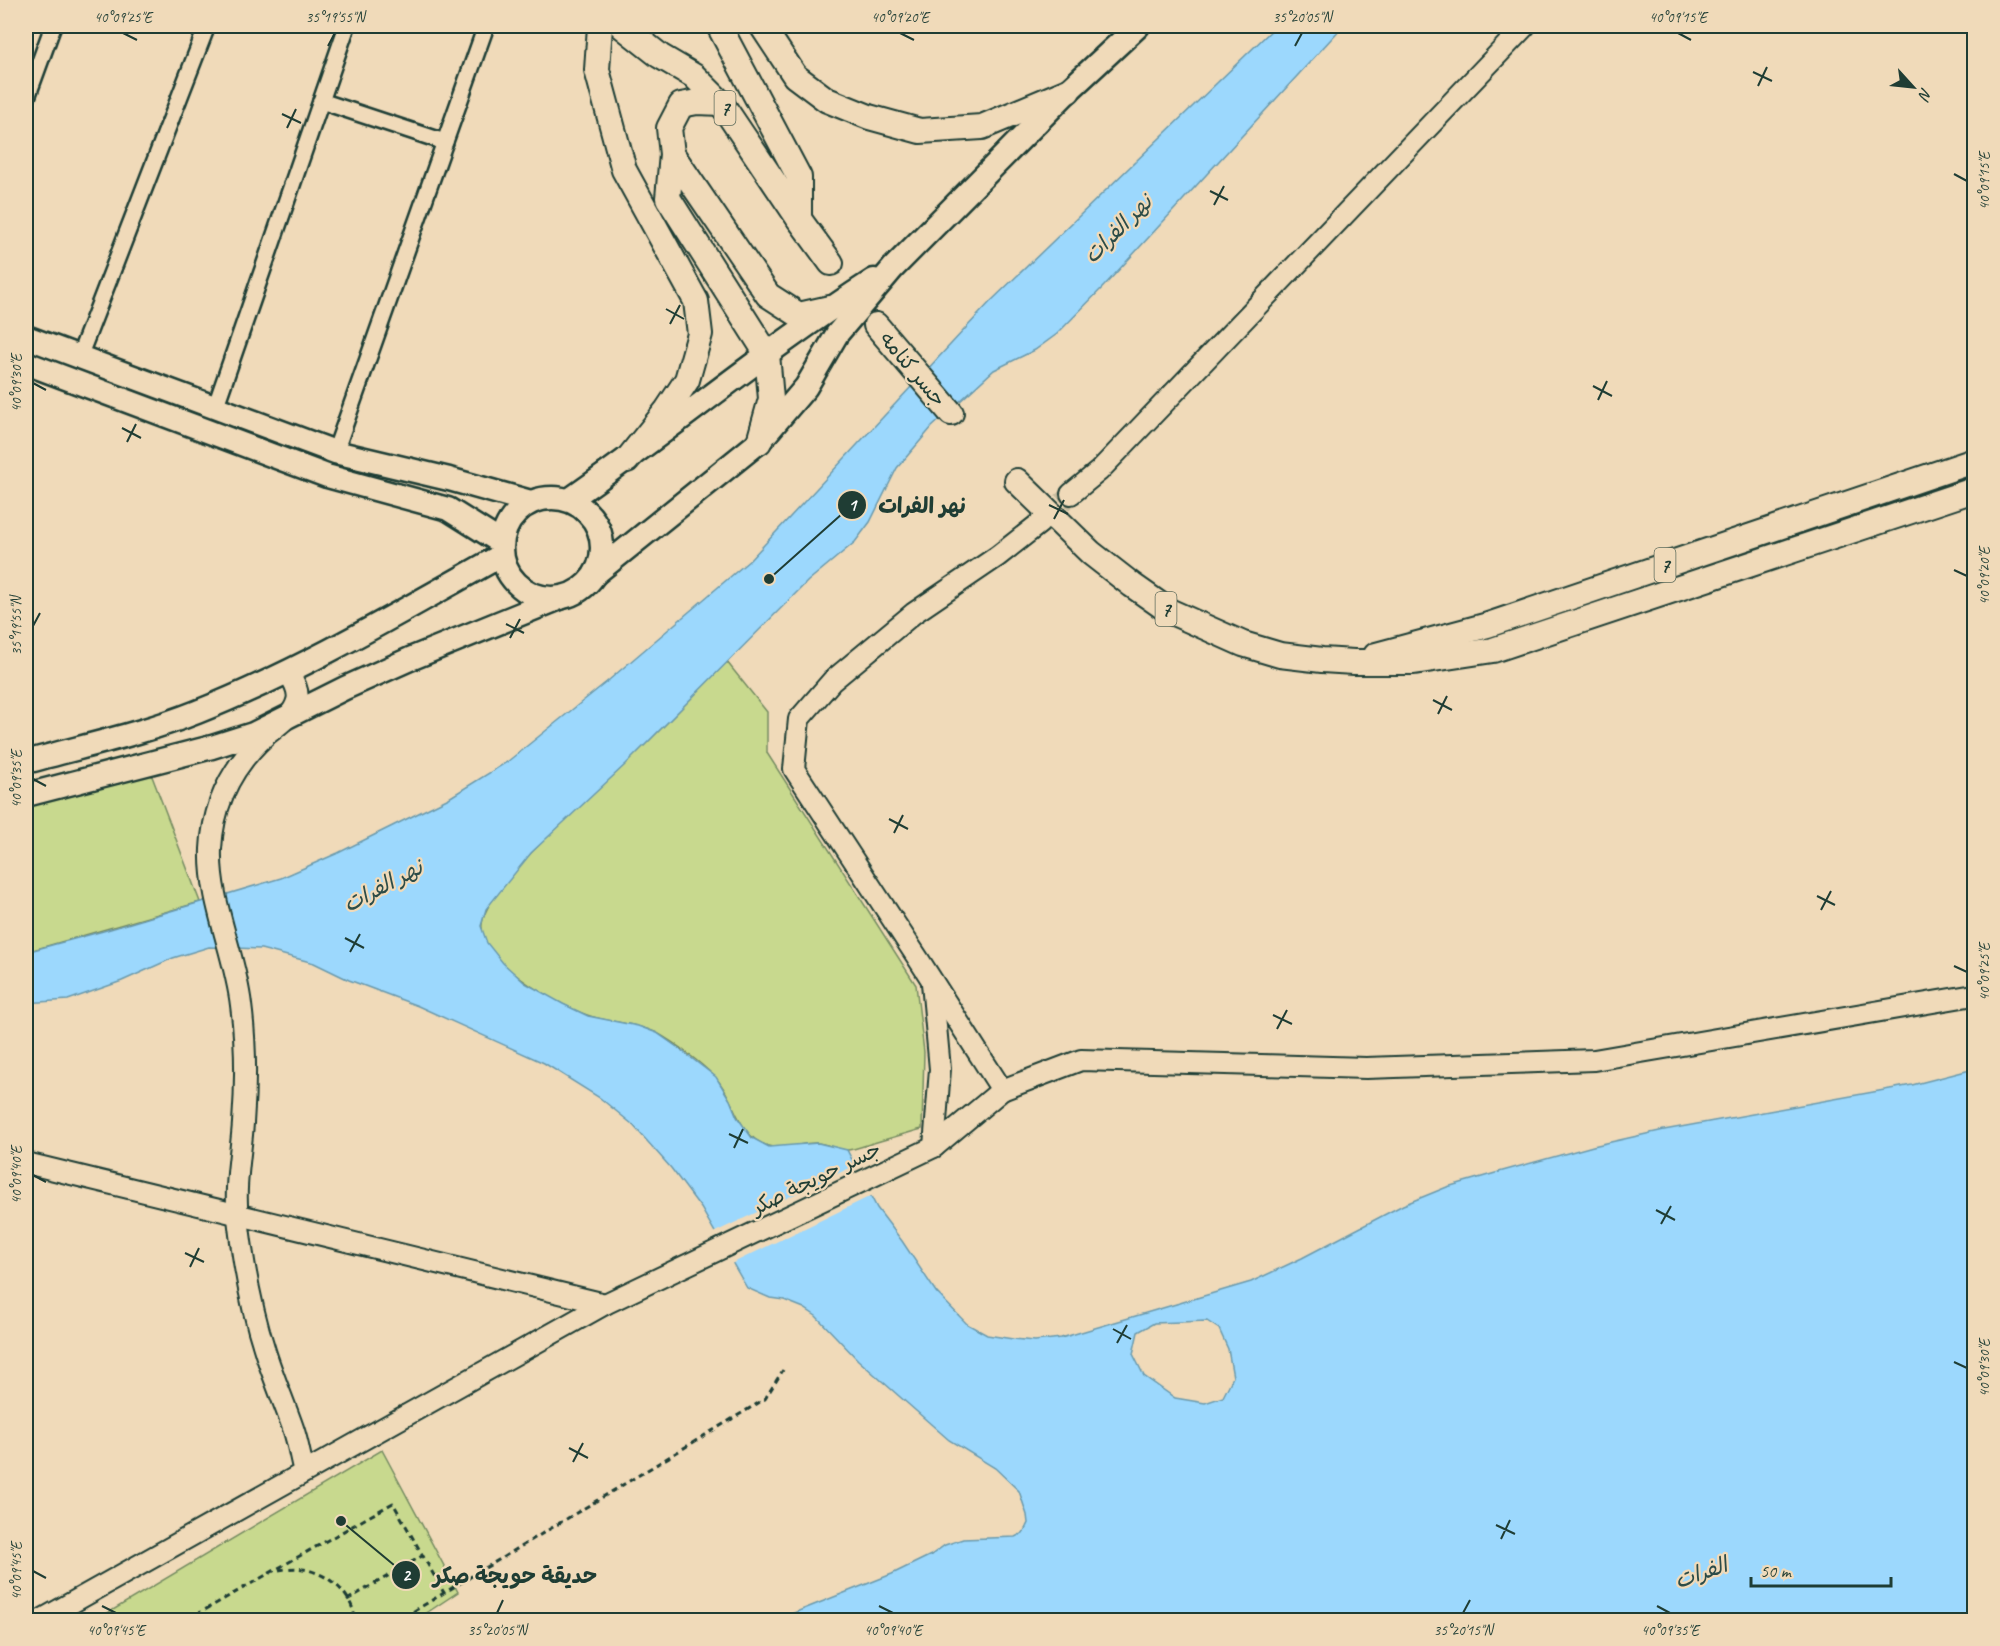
<svg xmlns="http://www.w3.org/2000/svg" width="2000" height="1646" font-family="Caveat,'Playpen Sans Arabic',sans-serif">
	<rect width="100%" height="100%" fill="#f0dab9"/>
	<filter id="ink" filterUnits="userSpaceOnUse"><feTurbulence type="fractalNoise" baseFrequency=".0167" numOctaves="2"/><feDisplacementMap in="SourceGraphic" scale="12" xChannelSelector="R" yChannelSelector="G"/><feConvolveMatrix kernelMatrix="1 2 1 2 8 2 1 2 1" color-interpolation-filters="sRGB"/></filter>
	<g filter="url(#ink)">
		<!-- green -->
		<g fill="#c8d98e" stroke="#748b61" stroke-width="1.5">
			<path d="M727 662 767 712V753L916 985 924 1052 922 1129C904 1134 887 1139 870 1144 863 1146 855 1149 848 1150 838 1151 827 1143 817 1143 802 1142 783 1151 768 1146 736 1136 736 1098 714 1076 700 1062 675 1043 657 1033 635 1022 609 1023 587 1015 558 1005 478 961 482 924 487 883 593 795 625 764 660 731 693 696 727 662Z"/>
			<polygon points="150,771 200,902 26,952 26,805"/>
			<polygon points="382,1450 458,1592 422,1616 418,1620 96,1620"/>
		</g>
		<!-- water -->
		<path fill="#9cd8fd" stroke="#6a9aad" stroke-width="1.5" fill-rule="evenodd" d="M1276 26H1343L1104 286 1057 334 1035 350 994 370 932 427 897 468 870 522 855 542 808 581 626 764 531 853 486 909 481 926 487 943 503 963 525 983 563 1004 588 1016 638 1026 657 1033 677 1047 716 1077 730 1100 737 1117 752 1138 769 1147 818 1143 847 1150 877 1208 902 1241 936 1292 967 1324 987 1335 1013 1339 1035 1341 1061 1338 1251 1282 1302 1258 1403 1205 1447 1187 1499 1172 1593 1146 1664 1130 1912 1085 1974 1069V1620H776L892 1574 931 1555 945 1545 963 1539 1015 1537 1023 1533 1028 1523 1027 1515 1019 1491 995 1468 949 1440 858 1360 816 1316 804 1308 784 1300 770 1298 747 1288 701 1208 671 1168 632 1124 600 1098 544 1063 418 1006 349 980 314 963 261 949 209 947 173 958 122 981 68 1000 26 1003V952L107 930 281 878 338 853 449 798 507 762 609 680 750 560 991 301ZM1207 1321 1219 1329 1228 1349 1233 1377 1223 1397 1205 1403 1175 1398 1144 1376 1133 1354 1138 1332 1154 1323Z"/>
		<!-- pier -->
		<polygon fill="#f0dab9" points="858,1164 873,1195 731,1264 713,1233"/>
		<g fill="none" stroke-linecap="round" stroke-linejoin="round">
			<!-- tertiary-tunnel -->
			<polyline stroke="#c6bb9e" stroke-width="20" stroke-dasharray="20 10" stroke-linecap="butt" points="1040,523 1071,494"/>
			<!-- minor casing -->
			<g stroke="#1f3d34" stroke-width="20">
				<g id="minor">
					<polyline points="26,100 53,26"/>
					<polyline points="321,101 445,142"/>
					<polyline points="79,357 207,26"/>
					<polyline points="215,408 347,26"/>
					<polyline points="335,452 486,26"/>
				</g>
			</g>
			<!-- tertiary casing -->
			<g stroke="#1f3d34" stroke-width="24">
				<g id="tertiary">
					<polyline points="1071,494 1099,471 1525,26"/>
					<polyline points="1040,523 998,556 914,613 832,681 799,719 794,769 919,960 1002,1090 1081,1060 1366,1068 1594,1060 1974,995"/>
					<path d="M288 672C293 680 300 691 297 701 293 717 275 727 264 737 232 767 213 805 211 849 209 902 235 953 241 1005 246 1043 246 1084 243 1123 241 1154 234 1186 238 1218 243 1262 251 1308 265 1351 273 1377 284 1402 293 1428 298 1442 300 1457 304 1472"/>
					<polyline points="932,983 940,1069 934,1147"/>
					<polyline points="26,1163 605,1304"/>
					<polyline points="41,1620 605,1304 934,1147 1002,1090"/>
				</g>
			</g>
			<!-- secondary casing -->
			<g stroke="#1f3d34" stroke-width="27">
				<g id="secondary">
					<polyline points="26,337 335,452 449,479 531,502"/>
					<polyline points="26,363 327,476 448,509 502,543"/>
					<circle cx="552" cy="548" r="50"/>
					<path d="M569 500C672 429 768 348 874 280"/>
					<polyline points="595,574 759,442 806,387 837,334 893,268 1068,91 1138,26"/>
					<path d="M26 762C83 746 142 734 197 712 303 670 402 611 502 555"/>
					<polyline points="26,795 212,747 253,734 345,688 410,659 560,598"/>
				</g>
			</g>
			<!-- primary casing -->
			<g stroke="#1f3d34" stroke-width="28">
				<g id="primary">
					<polyline points="600,26 597,70 624,170 696,301 700,334 687,380 667,410 627,460"/>
					<polyline points="622,26 660,56 694,76 721,103 799,219 831,263"/>
					<polyline points="719,26 799,177 799,219"/>
					<polyline points="762,26 795,76 827,100 869,117 920,131 982,127 1068,91"/>
					<polyline points="721,103 697,102 681,105 669,128 672,154 668,198 767,354 771,399 759,442"/>
					<polyline points="672,154 768,295 799,315 830,308"/>
					<polyline points="876,325 951,413"/>
					<polyline points="1017,481 1091,553 1132,585 1169,611 1243,644 1280,655 1322,660 1354,662 1414,662 1493,650 1974,490"/>
					<polyline points="1376,655 1488,625 1974,461"/>
				</g>
			</g>
			<!-- path -->
			<g stroke="#1f3d34" stroke-width="3" stroke-dasharray="6 4.5" stroke-linecap="butt">
				<path d="M279 1570C286 1569 295 1567 303 1569 328 1573 353 1594 355 1620"/>
				<polyline points="347,1600 422,1556"/>
				<polyline points="187,1620 393,1503 444,1593"/>
				<polyline points="407,1620 414,1611 765,1399 783,1370"/>
			</g>
			<!-- minor -->
			<use href="#minor" stroke="#f0dab9" stroke-width="15"/>
			<!-- tertiary -->
			<use href="#tertiary" stroke="#f0dab9" stroke-width="20"/>
			<!-- secondary -->
			<use href="#secondary" stroke="#f0dab9" stroke-width="22"/>
			<!-- primary -->
			<use href="#primary" stroke="#f0dab9" stroke-width="24"/>
		</g>
	</g>
	<!-- ticks -->
	<path fill="none" stroke="#1f3d34" stroke-width="2" d="M123 33 137 40M900 33 914 40M1678 33 1691 40M328 46 335 33M1295 46 1302 33M1753 72 1772 81M1758 86 1767 67M282 114 301 123M287 128 296 109M1954 174 1967 181M1210 191 1228 200M1214 205 1224 186M666 309 684 319M670 324 680 305M33 383 46 390M1593 386 1612 396M1598 400 1607 381M122 428 141 438M127 442 136 424M1049 505 1068 514M1054 519 1064 500M1954 570 1967 576M506 624 524 633M33 626 40 613M510 638 520 619M1433 700 1452 710M1438 714 1447 696M33 779 46 786M889 819 908 829M894 833 903 815M1817 896 1835 905M1821 910 1831 891M345 938 364 948M350 952 360 934M1954 966 1967 972M1273 1015 1292 1024M1277 1029 1287 1010M729 1134 748 1143M734 1148 743 1129M33 1175 46 1182M1656 1210 1675 1220M1661 1224 1671 1206M185 1253 204 1262M190 1267 199 1248M1113 1329 1131 1339M1117 1343 1127 1325M1954 1362 1967 1368M569 1448 588 1458M573 1462 583 1443M1496 1525 1515 1534M1501 1539 1510 1520M33 1571 46 1578M102 1606 116 1613M879 1606 893 1613M1657 1606 1670 1613M497 1613 503 1600M1463 1613 1470 1600"/>
	<g text-anchor="middle" dominant-baseline="central" stroke-width="4.5" stroke-linejoin="round" paint-order="stroke">
		<!-- shield labels -->
		<g fill="#f0dab9" stroke="#5e6c5c" stroke-width="1.5">
			<rect x="714.5" y="91" width="21" height="34" rx="4.5"/>
			<rect x="1654.5" y="548" width="21" height="34" rx="4.5"/>
			<rect x="1155.5" y="592" width="21" height="34" rx="4.5"/>
		</g>
		<g font-size="20" font-weight="bold" fill="#1f3d34">
			<text x="725" y="108">7</text>
			<text x="1665" y="565">7</text>
			<text x="1166" y="609">7</text>
		</g>
		<!-- street labels -->
		<g font-size="21" fill="#1f3d34" stroke="#f0dab9">
			<text transform="translate(913 369) rotate(50)">جسر كنامه</text>
			<text transform="translate(816 1178) rotate(-26)">جسر حويجة صكر</text>
		</g>
		<!-- water labels -->
		<g font-size="22" font-style="italic" fill="#2c4c48" stroke="#f0dab9">
			<text transform="translate(1118 229) rotate(-45)">نهر الفرات</text>
			<text transform="translate(383 886) rotate(-28)">نهر الفرات</text>
			<text transform="translate(1701 1573) rotate(-19)">الفرات</text>
		</g>
	</g>
	<!-- callouts -->
	<path fill="none" stroke="#1f3d34" stroke-width="2" d="M769 579L852 505M341 1521L406 1575"/>
	<g fill="#1f3d34" stroke="#f0dab9" stroke-width="2">
		<circle cx="769" cy="579" r="6"/>
		<circle cx="341" cy="1521" r="6"/>
		<circle cx="852" cy="505" r="15"/>
		<circle cx="406" cy="1575" r="15"/>
	</g>
	<g font-size="18" text-anchor="middle" font-weight="bold" fill="#fff">
		<text x="852" y="511">1</text>
		<text x="406" y="1581">2</text>
	</g>
	<g font-size="22" text-anchor="middle" font-weight="bold" fill="#1f3d34" stroke="#f0dab9" stroke-width="4.5" stroke-linejoin="round" paint-order="stroke">
		<text x="922" y="513">نهر الفرات</text>
		<text x="515" y="1583">حديقة حويجة صكر</text>
	</g>
	<!-- margin -->
	<rect width="2000" height="1646" fill="none" stroke="#f0dab9" stroke-width="66"/>
	<!-- north arrow -->
	<g transform="translate(1913 87) rotate(117)" stroke="#f0dab9" stroke-width="4.5" paint-order="stroke">
	<path d="M0-4.5L10 22L0 15L-10 22Z" fill="#1f3d34"/>
	<text y="-9" font-size="16" font-weight="bold" text-anchor="middle" fill="#1f3d34">N</text>
	</g>
	<!-- scale -->
	<path d="M1751 1577v9h140v-9" fill="none" stroke="#1f3d34" stroke-width="3"/>
	<text x="1760" y="1577" font-size="18" fill="#1f3d34" stroke="#f0dab9" stroke-width="4.5" paint-order="stroke">50 m</text>
	<rect x="33" y="33" width="1934" height="1580" fill="none" stroke="#1f3d34" stroke-width="2"/>
	<g font-size="15" text-anchor="middle" fill="#1f3d34">
		<text x="123" y="22">40°09'25"E</text>
		<text x="335" y="22">35°19'55"N</text>
		<text x="900" y="22">40°09'20"E</text>
		<text x="1302" y="22">35°20'05"N</text>
		<text x="1678" y="22">40°09'15"E</text>
		<text transform="translate(1984 181) rotate(-90)" y="5">40°09'15"E</text>
		<text transform="translate(16 383) rotate(-90)" y="5">40°09'30"E</text>
		<text transform="translate(1984 576) rotate(-90)" y="5">40°09'20"E</text>
		<text transform="translate(16 626) rotate(-90)" y="5">35°19'55"N</text>
		<text transform="translate(16 779) rotate(-90)" y="5">40°09'35"E</text>
		<text transform="translate(1984 972) rotate(-90)" y="5">40°09'25"E</text>
		<text transform="translate(16 1175) rotate(-90)" y="5">40°09'40"E</text>
		<text transform="translate(1984 1368) rotate(-90)" y="5">40°09'30"E</text>
		<text transform="translate(16 1571) rotate(-90)" y="5">40°09'45"E</text>
		<text x="116" y="1635">40°09'45"E</text>
		<text x="497" y="1635">35°20'05"N</text>
		<text x="893" y="1635">40°09'40"E</text>
		<text x="1463" y="1635">35°20'15"N</text>
		<text x="1670" y="1635">40°09'35"E</text>
	</g>
</svg>
